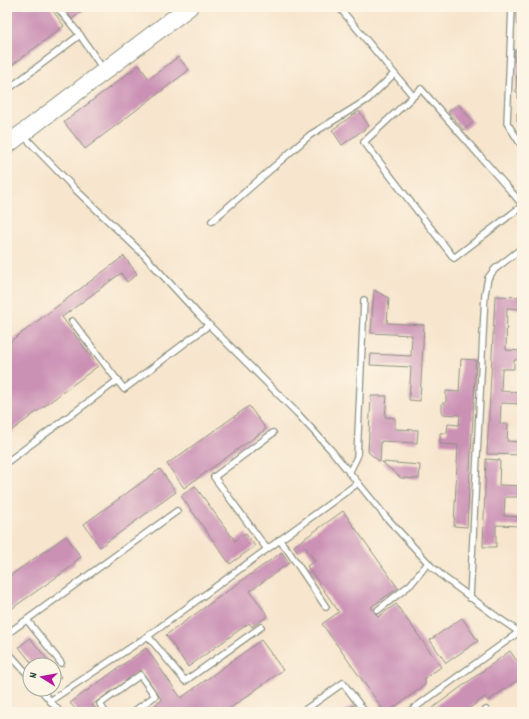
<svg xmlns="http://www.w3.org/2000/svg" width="529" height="719" font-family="Dekko,sans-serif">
	<rect width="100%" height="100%" fill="#fcf5e5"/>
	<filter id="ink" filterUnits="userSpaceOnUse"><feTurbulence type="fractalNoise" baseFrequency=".025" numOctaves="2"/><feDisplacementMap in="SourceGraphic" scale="8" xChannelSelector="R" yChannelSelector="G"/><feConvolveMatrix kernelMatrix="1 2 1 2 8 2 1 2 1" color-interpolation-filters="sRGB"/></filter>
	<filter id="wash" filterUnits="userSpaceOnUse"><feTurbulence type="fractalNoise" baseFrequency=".012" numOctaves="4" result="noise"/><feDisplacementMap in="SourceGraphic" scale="16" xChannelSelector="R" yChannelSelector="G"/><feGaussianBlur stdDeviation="0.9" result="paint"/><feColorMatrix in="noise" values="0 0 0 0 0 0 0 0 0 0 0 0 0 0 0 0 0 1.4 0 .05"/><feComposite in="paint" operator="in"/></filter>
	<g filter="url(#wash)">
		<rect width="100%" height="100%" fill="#f7e5cd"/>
		<g id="blocks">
			<!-- building -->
			<g fill="#cb91b5">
				<polygon points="7,7 50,7 64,26 7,69"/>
				<polygon points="63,7 81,7 84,10 72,19"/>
				<rect x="518" y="12" width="4" height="12"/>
				<polygon points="515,50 522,50 522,100 518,99 518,92 516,92 517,62 515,62"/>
				<polygon points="178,57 189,70 85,149 64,122 139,65 149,79"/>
				<polygon points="458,104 473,122 464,130 448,112"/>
				<polygon points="359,111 369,126 342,145 332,130"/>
				<rect x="517" y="113" width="5" height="8"/>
				<polygon points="124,256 137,274 127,282 121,273 62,317 98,366 7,434 7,344"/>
				<polygon points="374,290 389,298 387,323 424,325 420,401 409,400 411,367 370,365 371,354 411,356 412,335 371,333"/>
				<polygon points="495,296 522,297 522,309 507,308 506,350 522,351 522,360 514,360 514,369 502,369 501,391 522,392 522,404 501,403 500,424 508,424 507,441 522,442 522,455 487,454"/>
				<polygon points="461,359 476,360 467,527 454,526 458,445 440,444 440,433 447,433 448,424 459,425 460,415 442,414 442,403 446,403 446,391 459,392"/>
				<polygon points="371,396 387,396 385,417 395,418 395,429 418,430 417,443 381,441 380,462 368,452"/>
				<polygon points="249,406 266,429 184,488 167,464"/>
				<polygon points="486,459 500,460 499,485 522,486 522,497 505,497 504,516 522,517 522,526 496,525 496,547 483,547"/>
				<polygon points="382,462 420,465 419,479 401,478"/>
				<polygon points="160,469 176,492 100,547 84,524"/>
				<polygon points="195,486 235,541 245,533 255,546 230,564 181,496"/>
				<polygon points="343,511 398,588 371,607 378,617 396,604 441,667 425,678 425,685 388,712 385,712 322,624 339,612 307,566 315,561 305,547 298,552 294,546"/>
				<polygon points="66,536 81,557 74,562 75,564 7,612 7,578"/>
				<polygon points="282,552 289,563 250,591 268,616 252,627 249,623 188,667 166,635"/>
				<polygon points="462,618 478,641 446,663 430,640"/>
				<polygon points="30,638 52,665 33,665 19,647"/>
				<polygon points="261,640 283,670 225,712 145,712 162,700 141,670 92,705 99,712 78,712 70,703 146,648 181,698"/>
				<polygon points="510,651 522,668 522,677 488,701 485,697 464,712 427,712"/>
				<polygon points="54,667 61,677 54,683"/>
				<polygon points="353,705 358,712 342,712"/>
			</g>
		</g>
	</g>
	<g filter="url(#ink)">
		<use href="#blocks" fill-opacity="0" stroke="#8b9180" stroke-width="1"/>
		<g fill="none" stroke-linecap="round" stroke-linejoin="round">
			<!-- lane casing -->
			<g stroke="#8b9180" stroke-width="8">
				<g id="lane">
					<polyline points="57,7 80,35 103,69"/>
					<polyline points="339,7 413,96"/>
					<polyline points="512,7 507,123 522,146"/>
					<polyline points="7,90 80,35"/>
					<polyline points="23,135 75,189 143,254 199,315 297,413 331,450 385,516 431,566 446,579 497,617 522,634"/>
					<polyline points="522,204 421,89 364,142 454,258 522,206"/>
					<polyline points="212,221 310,135 367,100 394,74"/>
					<polyline points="72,321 124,389 209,325"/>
					<polyline points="7,462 118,380"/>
					<polyline points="349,473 357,457 364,300"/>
					<polyline points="279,540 287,549 326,607"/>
					<polyline points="267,549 214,477 273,433"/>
					<polyline points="470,598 485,294 488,278 495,269 522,248"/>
					<polyline points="378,610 411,584 428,563"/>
					<polyline points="27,620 61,663"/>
					<polyline points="7,634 177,511"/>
					<polyline points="148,636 185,681 261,627"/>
					<polyline points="7,651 30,677"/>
					<polyline points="40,689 60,712"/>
					<polyline points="50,701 148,636 358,483"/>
					<polyline points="105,712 100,704 140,675 155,696 133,712"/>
					<polyline points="302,712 343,683 365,712"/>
					<polyline points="409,712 519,632"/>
					<polyline points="483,712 486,710"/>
				</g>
			</g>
			<!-- primary casing -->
			<g stroke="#8b9180" stroke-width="19">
				<polyline id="primary" points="7,145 189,7"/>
			</g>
			<!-- lane -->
			<use href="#lane" stroke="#fff" stroke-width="5.5"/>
			<!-- primary -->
			<use href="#primary" stroke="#fff" stroke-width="17"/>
		</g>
	</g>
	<!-- margin -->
	<rect width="529" height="719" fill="none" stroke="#fcf5e5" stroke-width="24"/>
	<!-- north arrow -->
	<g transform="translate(42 677) rotate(281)"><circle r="19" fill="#fcf5e5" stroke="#a4ab9e"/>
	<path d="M0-3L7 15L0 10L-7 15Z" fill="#b5179e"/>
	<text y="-6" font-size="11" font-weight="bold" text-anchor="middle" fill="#1f3d34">N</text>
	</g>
</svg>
